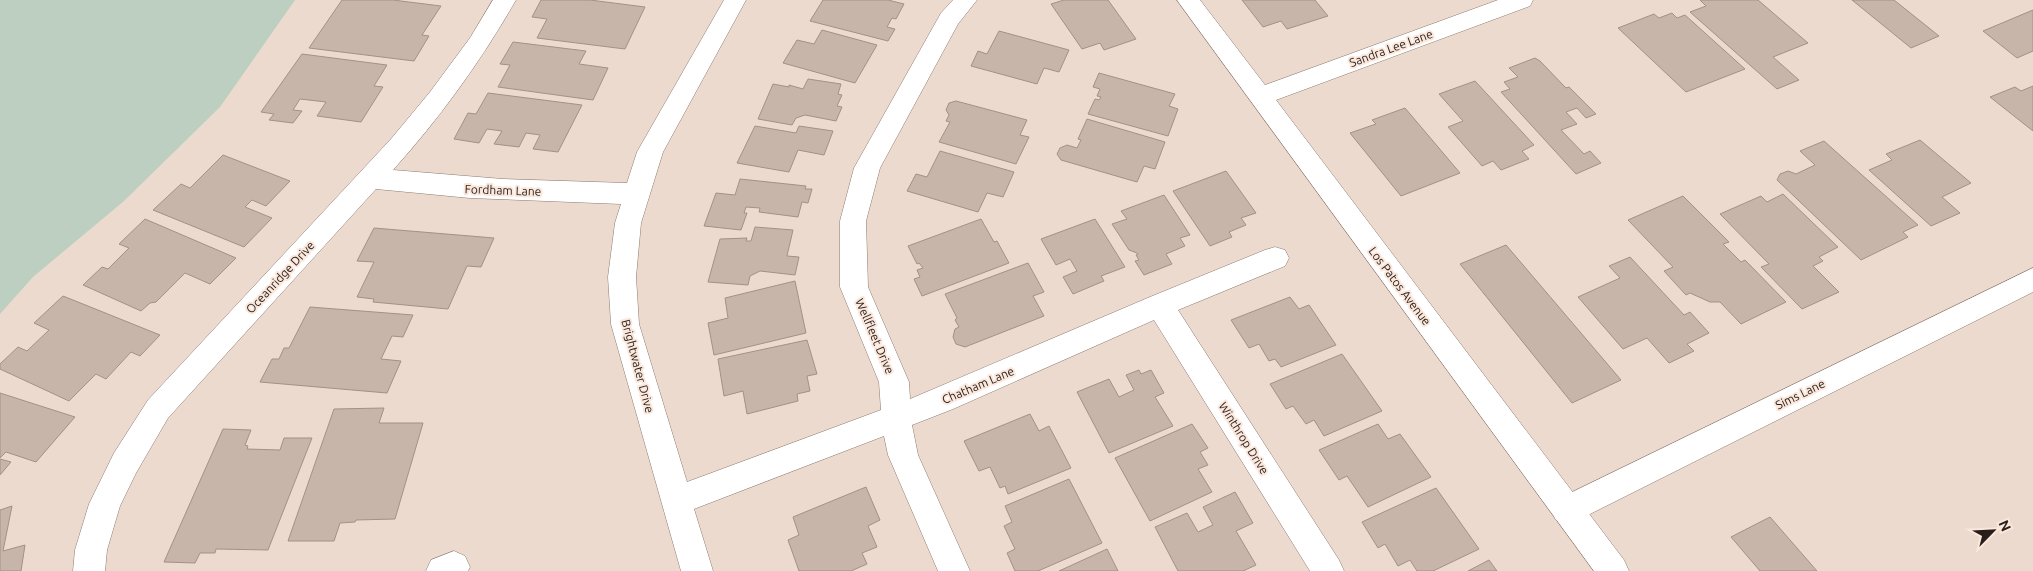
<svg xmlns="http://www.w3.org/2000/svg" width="2033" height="571" font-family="Ubuntu,sans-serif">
	<rect width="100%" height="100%" fill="#eddace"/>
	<!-- green -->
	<polygon fill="#bccfc0" points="0,0 295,0 220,107 124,201 33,277 0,314"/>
	<!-- building -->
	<g fill="#c7b5a9" stroke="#a29185">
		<polygon points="342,0 393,0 441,6 422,35 429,36 414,61 309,48"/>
		<polygon points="541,0 590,0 645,7 625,49 537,38 547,19 532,17"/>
		<polygon points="823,0 888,0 904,4 896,19 892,18 887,27 895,29 888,41 810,21"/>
		<polygon points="1064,0 1108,0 1136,39 1104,50 1100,43 1082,49 1051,4"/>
		<polygon points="1242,0 1315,0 1328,16 1287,29 1281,21 1263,27"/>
		<polygon points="1700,0 1758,0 1808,43 1773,57 1799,80 1777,89 1690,12 1706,6"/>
		<polygon points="1852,0 1894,0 1939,36 1911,48"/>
		<polygon points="2033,10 2033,51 2017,58 1983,31"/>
		<polygon points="1672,13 1677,18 1685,15 1745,69 1686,92 1618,28 1654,14 1659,18"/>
		<polygon points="822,30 877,45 855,83 783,63 797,40 814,44"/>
		<polygon points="999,31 1069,50 1059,72 1044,68 1037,84 971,66 978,51 987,54"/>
		<polygon points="513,42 586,51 579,64 608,68 593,100 498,87 510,65 500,64"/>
		<polygon points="302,54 387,65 374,86 383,87 361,122 317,116 326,102 300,99 293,110 302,111 293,123 269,120 274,114 261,112"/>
		<polygon points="1535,58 1540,61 1566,88 1569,87 1596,114 1586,118 1577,108 1566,112 1577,124 1561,130 1584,154 1590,151 1601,163 1576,174 1501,92 1510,89 1504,82 1518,77 1509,68"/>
		<polygon points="1099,73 1175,94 1169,106 1178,109 1168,136 1088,114 1095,99 1099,100 1101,97 1097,96 1100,89 1093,87"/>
		<polygon points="808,79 841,84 838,94 842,95 837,106 842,107 836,121 805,115 796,118 792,125 758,119 773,84 789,87 789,85 803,89"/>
		<polygon points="1475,81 1534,145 1522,151 1529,159 1501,170 1493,161 1482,166 1448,127 1463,121 1439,94"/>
		<polygon points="2033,86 2033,131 1990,97 2015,87 2021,91"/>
		<polygon points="488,93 582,105 558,152 533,149 540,135 526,133 519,147 494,144 502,131 487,129 479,143 454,139 468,113 476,114"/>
		<polygon points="956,101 1027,120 1020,135 1029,137 1016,164 939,142 950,122 946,121 949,115 946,110 949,103"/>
		<polygon points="1405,108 1460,173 1401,196 1350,133 1376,124 1372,120"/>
		<polygon points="1087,119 1165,142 1155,169 1144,166 1137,182 1061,160 1057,154 1060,148 1067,145 1077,148 1081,140 1078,139"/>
		<polygon points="755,126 796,133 799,126 833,131 824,155 798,150 789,172 737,163"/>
		<polygon points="1920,140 1971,183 1942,197 1960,213 1931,226 1869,170 1892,160 1886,154"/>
		<polygon points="1824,141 1918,225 1903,232 1908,237 1861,260 1777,180 1780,174 1788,171 1796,174 1815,165 1800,151"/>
		<polygon points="940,151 1014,172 1003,197 987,193 978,212 907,191 916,174 927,177"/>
		<polygon points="223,155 290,181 266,206 252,200 245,207 272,218 244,247 153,210 181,184 190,188"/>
		<polygon points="1226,171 1256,213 1241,218 1246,225 1229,232 1232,237 1210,246 1173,191"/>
		<polygon points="740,179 806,186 805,189 812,189 808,203 802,202 798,217 759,212 760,208 746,207 744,213 747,213 741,230 704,226 716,193 735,195"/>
		<polygon points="1783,194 1838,247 1819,257 1823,261 1813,266 1839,292 1802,309 1761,267 1769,264 1720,214 1761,196 1767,202"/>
		<polygon points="1164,195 1190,235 1180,238 1185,246 1166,254 1172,264 1144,275 1135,261 1139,260 1136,255 1138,254 1137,253 1129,250 1112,224 1127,219 1121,211"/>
		<polygon points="1683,196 1729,242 1723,244 1741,262 1745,260 1786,302 1741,324 1720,302 1710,302 1690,293 1686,295 1664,271 1673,267 1628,220"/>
		<polygon points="145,219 236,258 210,284 185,273 156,302 150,303 141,311 83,285 102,267 108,269 129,248 119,244"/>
		<polygon points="981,219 994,242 997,241 1009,263 922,296 914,279 920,277 917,270 923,268 919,263 917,264 908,246"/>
		<polygon points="1095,219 1125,267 1101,276 1104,281 1073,294 1063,277 1077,271 1070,259 1056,265 1041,239"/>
		<polygon points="755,227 793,230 787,256 799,257 795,275 760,271 750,276 748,285 708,282 720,239 747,238 746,241 751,241"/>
		<polygon points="374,228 494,238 481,267 467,266 448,309 373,302 374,299 357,297 374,262 357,261"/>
		<polygon points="1506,245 1621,380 1572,403 1460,264"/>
		<polygon points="1630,257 1684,315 1690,312 1709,333 1687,344 1694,351 1669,363 1647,338 1623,349 1578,297 1620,278 1609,266"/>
		<polygon points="1028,263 1044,292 1033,296 1044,316 965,347 956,344 953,337 955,329 959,327 955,320 957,318 945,294"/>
		<polygon points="795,281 806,333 714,355 708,323 728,318 725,298"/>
		<polygon points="63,296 160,335 140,356 131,352 106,379 96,374 69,401 0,369 0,364 18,347 27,351 49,330 34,323"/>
		<polygon points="1290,297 1299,309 1309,305 1336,345 1281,367 1275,359 1269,361 1259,344 1249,348 1231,320"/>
		<polygon points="310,307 413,315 403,337 392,336 381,359 401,361 387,393 260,382 272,359 279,359 284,348 289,348"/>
		<polygon points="807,340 817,374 807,376 810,391 797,394 798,401 747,414 743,391 724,396 718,359"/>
		<polygon points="1342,354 1382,411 1324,436 1314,420 1306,424 1293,406 1286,409 1270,384"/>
		<polygon points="1139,370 1141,374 1151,370 1164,393 1155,397 1173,426 1109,453 1077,392 1109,379 1119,397 1134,390 1126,375"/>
		<polygon points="0,393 75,417 36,462 6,452 0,458"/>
		<polygon points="384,408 379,423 423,423 395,519 356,520 355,522 340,523 334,541 288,541 334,409"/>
		<polygon points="1030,414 1039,431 1049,426 1071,468 1008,494 1005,486 1000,488 990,467 979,471 964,441"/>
		<polygon points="1192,424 1208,448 1200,452 1208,465 1198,469 1212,492 1150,521 1115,458"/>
		<polygon points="1378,424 1388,439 1400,434 1431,477 1368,507 1347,476 1339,480 1319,450"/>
		<polygon points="223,429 251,430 245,445 248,446 247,449 280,450 284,438 312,438 268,550 216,549 215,553 200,553 195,563 164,562"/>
		<polygon points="0,459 11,462 0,475"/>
		<polygon points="1069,479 1102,543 1038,571 1015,571 1007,553 1015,549 1004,526 1012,522 1005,506"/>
		<polygon points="866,487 880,520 868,526 877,547 862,553 867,564 851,571 799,571 788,540 799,535 793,517"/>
		<polygon points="1436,488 1479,549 1433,571 1417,571 1410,560 1398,566 1385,544 1378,548 1362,522"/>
		<polygon points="1235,492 1253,523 1236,531 1256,565 1243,571 1178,571 1155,527 1187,513 1198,532 1213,525 1203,507"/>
		<polygon points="12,506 3,551 25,545 21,571 0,571 0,510"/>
		<polygon points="1770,517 1817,571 1760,571 1731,537"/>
		<polygon points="1107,549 1118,571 1059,571"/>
		<polygon points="1489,560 1497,571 1468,571"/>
	</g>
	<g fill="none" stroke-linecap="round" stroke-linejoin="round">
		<!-- minor casing -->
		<g stroke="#8d7c71" stroke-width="1">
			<g id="minor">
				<path d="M493 0H516C481 61 440 118 393 170L503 179 627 183 637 152 724 0H746L663 152 641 223 636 277 639 324 687 482 881 410 879 382 840 287V221L854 168 941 13 953 0H977L958 24 880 168 866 221 868 287 909 382 910 399 1150 297 1265 250 1275 247 1285 250 1289 258 1285 266 1178 310 1339 560 1344 571H1310L1154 320 953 409 912 425 918 455 970 571H938L888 455 884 436 694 509 713 571H681L611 324 608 277 615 223 621 204 470 198 376 189 168 418 136 473 120 506 107 550 105 571H73L75 550 89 504 114 453 148 400 391 139 430 92 470 38Z"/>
				<polygon points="1177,0 1200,0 1265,85 1498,0 1533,0 1530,6 1276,100 1624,560 1629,571 1594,571"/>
				<polygon points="454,551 465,556 470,567 468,571 426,571 431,560"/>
			</g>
		</g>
		<!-- tertiary casing -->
		<g stroke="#8d7c71" stroke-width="1">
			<polygon id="tertiary" points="2033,268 2033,292 1578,520 1567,525 1556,520 1551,510 1556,500"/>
		</g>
		<!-- minor -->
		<use href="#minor" fill="#fff" fill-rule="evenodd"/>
		<!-- tertiary -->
		<use href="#tertiary" fill="#fff" fill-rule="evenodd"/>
	</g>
	<g text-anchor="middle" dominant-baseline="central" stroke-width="4" stroke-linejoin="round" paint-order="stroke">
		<!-- street labels -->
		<g font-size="12" fill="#251e1a" stroke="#fbe7db">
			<text transform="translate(1391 48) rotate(-20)">Sandra Lee Lane</text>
			<text transform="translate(503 190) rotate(2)">Fordham Lane</text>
			<text transform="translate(280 277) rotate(-47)">Oceanridge Drive</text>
			<text transform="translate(1400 286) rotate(53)">Los Patos Avenue</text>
			<text transform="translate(875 336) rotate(67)">Wellfleet Drive</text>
			<text transform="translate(638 366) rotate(75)">Brightwater Drive</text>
			<text transform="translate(978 385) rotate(-23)">Chatham Lane</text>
			<text transform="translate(1800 394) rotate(-26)">Sims Lane</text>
			<text transform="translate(1244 438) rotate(58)">Winthrop Drive</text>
		</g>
	</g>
	<!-- north arrow -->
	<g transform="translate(1993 531) rotate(66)" stroke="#fbe7db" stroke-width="4" paint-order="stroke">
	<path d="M0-4L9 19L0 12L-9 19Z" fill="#251e1a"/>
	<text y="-8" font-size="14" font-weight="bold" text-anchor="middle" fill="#251e1a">N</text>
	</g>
</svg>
